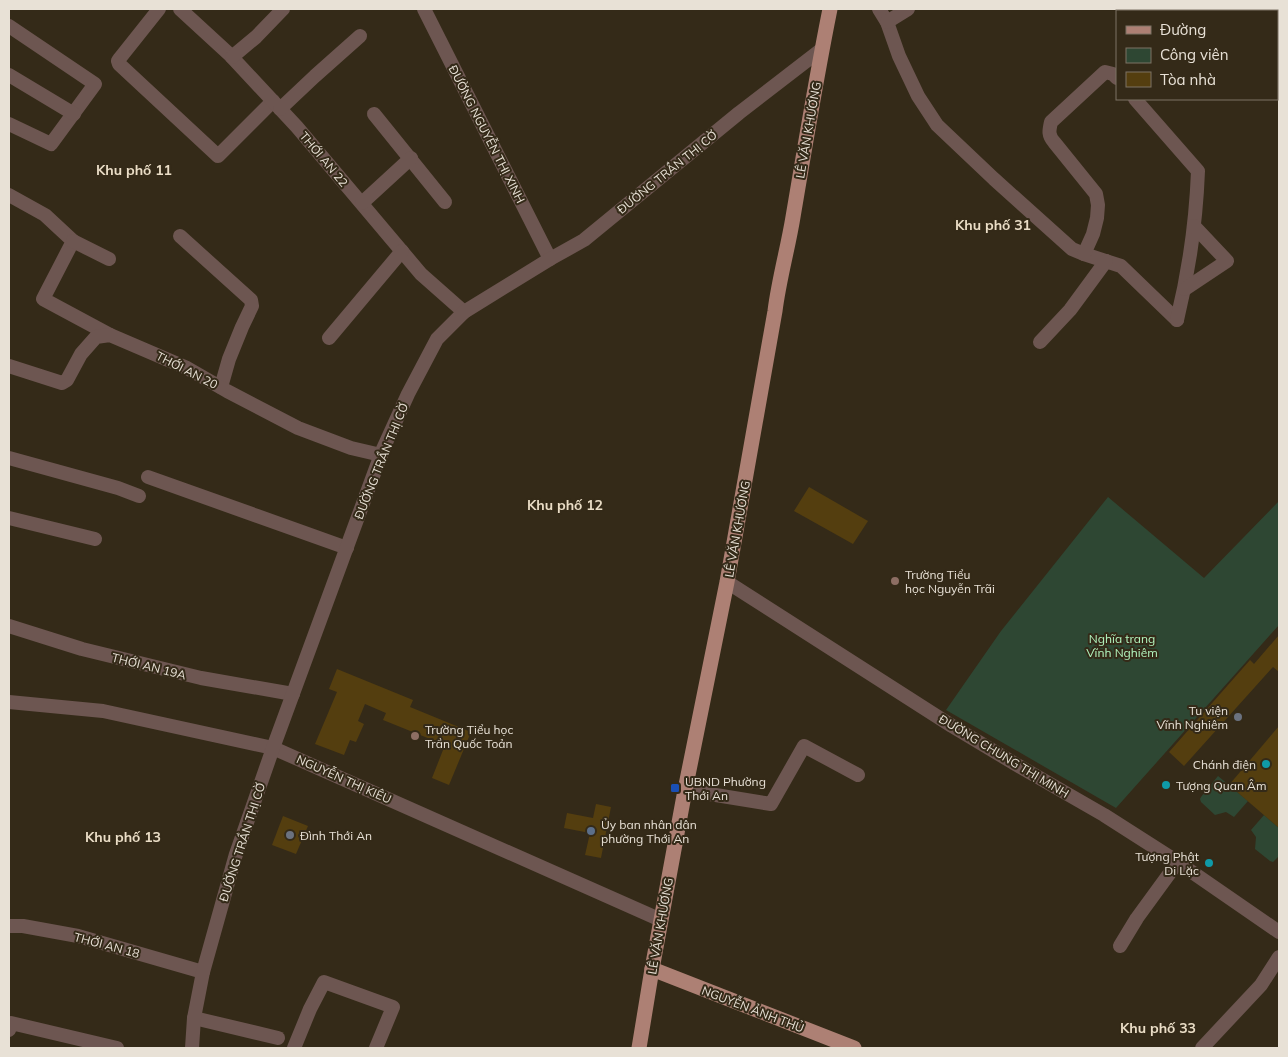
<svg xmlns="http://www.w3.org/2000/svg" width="1288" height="1057" font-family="Mulish,sans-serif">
	<rect width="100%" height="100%" fill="#342a18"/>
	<!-- green -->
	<g fill="#2e4733">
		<polygon points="1108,497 1204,578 1279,501 1279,625 1116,808 946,710 1001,631"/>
		<polygon points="1218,776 1248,801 1234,817 1226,812 1215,815 1201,802 1200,799 1201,797"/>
		<polygon points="1264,815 1279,828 1279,856 1273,862 1270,861 1255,849 1256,837 1251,830"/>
	</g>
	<!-- building -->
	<g fill="#543e0f">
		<polygon points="809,487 868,521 853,544 794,511"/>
		<polygon points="1279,635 1279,672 1273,667 1184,766 1169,752 1250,660 1254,664"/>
		<polygon points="337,669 413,700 410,707 471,732 449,785 432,778 443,750 438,748 440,743 383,720 386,713 365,704 358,721 364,724 356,742 350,740 344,755 315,744 337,692 329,689"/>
		<polygon points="1279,726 1279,828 1229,785"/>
		<polygon points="596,804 611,807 601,858 585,855 590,833 564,828 567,813 593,818"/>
		<polygon points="283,816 308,826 296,854 272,845"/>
	</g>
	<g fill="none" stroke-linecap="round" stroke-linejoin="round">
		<!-- minor -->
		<g stroke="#6d5651" stroke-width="14">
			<polyline points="159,9 120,58 118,61 119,64 218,156 273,101"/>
			<polyline points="180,9 229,54 297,127 421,274 464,312"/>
			<polyline points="424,9 550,259"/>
			<polyline points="879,9 887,22 899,56 918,96 937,125 994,179 1072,249 1084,254 1121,266 1177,320"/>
			<polyline points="887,22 908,9"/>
			<polyline points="9,26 95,84 51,144 9,124"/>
			<polyline points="232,57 256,37 283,9"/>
			<polyline points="9,75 74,114"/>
			<path d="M1135 99 1198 171C1196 222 1189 271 1177 320"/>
			<polyline points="280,109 315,76 360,36"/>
			<polyline points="374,114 445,202"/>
			<polyline points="9,195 45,215 73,241 43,299 110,335"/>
			<polyline points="362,203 411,158"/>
			<polyline points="180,236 251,300 252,306 242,327 229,359 221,387"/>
			<polyline points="73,241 109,259"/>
			<path d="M1084 254 1093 234 1097 218 1098 205 1096 194 1054 142C1048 135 1049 131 1051 122L1105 72 1113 74 1117 78"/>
			<polyline points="1185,289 1227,261 1194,226"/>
			<polyline points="329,338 402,251"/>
			<polyline points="1040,342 1070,310 1106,261"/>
			<polyline points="9,366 62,383 67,380 81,354 96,337 110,335 187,368 227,391 298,428 351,448 381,455"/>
			<polyline points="9,458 118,488 139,496"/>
			<polyline points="148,477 347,548"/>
			<polyline points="9,518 95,539"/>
			<polyline points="727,582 952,726 1017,765 1104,815 1176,861 1279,932"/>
			<polyline points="9,626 82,649 201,678 293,694"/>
			<polyline points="9,702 103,711 273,748 661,920"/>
			<polyline points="685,790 771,804 804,746 858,775"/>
			<polyline points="9,926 23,926 78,936 203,972"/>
			<polyline points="1120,946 1137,918 1172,870 1176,861"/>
			<polyline points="194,1018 278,1038"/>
			<polyline points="9,1030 11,1023 117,1048"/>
			<polyline points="192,1048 194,1018 203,972 236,854 273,748 383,449 408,394 437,339 464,312 550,259 584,240 739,113 822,49"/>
			<polyline points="294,1048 310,1009 324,982 393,1007 376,1048"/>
			<polyline points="1202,1048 1261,985 1279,957"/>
		</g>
		<!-- major -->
		<g stroke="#ad8074" stroke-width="15">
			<polyline points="652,969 854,1048"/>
			<path d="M639 1048 652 969 685 790 727 582 775 311C779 279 788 248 793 217 805 147 816 78 830 9"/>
		</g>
	</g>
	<!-- markers -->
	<g fill="#8d6e63" stroke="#342a18" stroke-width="2">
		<circle cx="895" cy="581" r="5"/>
		<circle cx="415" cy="736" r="5"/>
	</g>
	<g fill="#6b7280" stroke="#342a18" stroke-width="2">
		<circle cx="1238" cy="717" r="5"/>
		<circle cx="290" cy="835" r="5"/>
	</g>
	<g fill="#0f9aa8" stroke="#342a18" stroke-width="2">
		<circle cx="1266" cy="764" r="5"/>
		<circle cx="1166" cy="785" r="5"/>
		<circle cx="1209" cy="863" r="5"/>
	</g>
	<rect fill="#1a4fb4" stroke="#342a18" stroke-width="2" x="670" y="783" width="10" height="10" rx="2.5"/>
	<circle fill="#5c6f8a" stroke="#342a18" stroke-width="2" cx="591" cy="831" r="5"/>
	<g text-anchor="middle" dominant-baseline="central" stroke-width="4" stroke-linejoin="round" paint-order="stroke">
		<!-- street labels -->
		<g font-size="12" fill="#e8e1d6" stroke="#342a18">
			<text transform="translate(808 130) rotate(-80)">LÊ VĂN KHƯƠNG</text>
			<text transform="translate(487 134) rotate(63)">ĐƯỜNG NGUYỄN THỊ XINH</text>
			<text transform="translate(324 159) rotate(50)">THỚI AN 22</text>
			<text transform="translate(667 172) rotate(-39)">ĐƯỜNG TRẦN THỊ CỜ</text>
			<text transform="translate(187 370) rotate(27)">THỚI AN 20</text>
			<text transform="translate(381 461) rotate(-68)">ĐƯỜNG TRẦN THỊ CỜ</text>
			<text transform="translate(737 529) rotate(-80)">LÊ VĂN KHƯƠNG</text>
			<text transform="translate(149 666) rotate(14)">THỚI AN 19A</text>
			<text transform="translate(1004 756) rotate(31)">ĐƯỜNG CHUNG THỊ MINH</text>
			<text transform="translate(344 779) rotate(24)">NGUYỄN THỊ KIÊU</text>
			<text transform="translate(242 842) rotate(-72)">ĐƯỜNG TRẦN THỊ CỜ</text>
			<text transform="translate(660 926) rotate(-80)">LÊ VĂN KHƯƠNG</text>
			<text transform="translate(107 945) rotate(15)">THỚI AN 18</text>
			<text transform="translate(753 1009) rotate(21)">NGUYỄN ẢNH THỦ</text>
		</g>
		<!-- poi labels -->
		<g font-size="12" fill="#e8e1d6" stroke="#342a18" text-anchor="start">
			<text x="905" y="574">Trường Tiểu<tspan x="905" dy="14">học Nguyễn Trãi</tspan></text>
			<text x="1228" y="710" text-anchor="end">Tu viện<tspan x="1228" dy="14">Vĩnh Nghiêm</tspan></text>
			<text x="425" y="729">Trường Tiểu học<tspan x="425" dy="14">Trần Quốc Toản</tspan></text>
			<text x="1256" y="764" text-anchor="end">Chánh điện</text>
			<text x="685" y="781">UBND Phường<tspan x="685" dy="14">Thới An</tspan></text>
			<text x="1176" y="785">Tượng Quan Âm</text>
			<text x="601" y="824">Ủy ban nhân dân<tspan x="601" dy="14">phường Thới An</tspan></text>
			<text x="300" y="835">Đình Thới An</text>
			<text x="1199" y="856" text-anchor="end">Tượng Phật<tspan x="1199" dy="14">Di Lặc</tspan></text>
		</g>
		<!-- park labels -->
		<g font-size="12" fill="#b2f5bf" stroke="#342a18">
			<text x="1122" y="638">Nghĩa trang<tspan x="1122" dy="14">Vĩnh Nghiêm</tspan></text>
		</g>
		<!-- neighbourhood labels -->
		<g font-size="14" font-weight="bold" fill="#eaddc6" stroke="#342a18">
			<text x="134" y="170">Khu phố 11</text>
			<text x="993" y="225">Khu phố 31</text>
			<text x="565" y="505">Khu phố 12</text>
			<text x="123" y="837">Khu phố 13</text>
			<text x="1158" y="1028">Khu phố 33</text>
		</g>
	</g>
	<!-- border -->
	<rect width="1288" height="1057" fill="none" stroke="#e8e1d6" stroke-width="20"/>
	<!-- legend -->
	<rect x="1116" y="10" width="162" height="90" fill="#342a18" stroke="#7c7364"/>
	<rect x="1126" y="26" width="25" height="8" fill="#ad8074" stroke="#7c7364"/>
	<text x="1160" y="35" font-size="15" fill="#e8e1d6">Đường</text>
	<rect x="1126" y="48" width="25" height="15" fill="#2e4733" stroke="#7c7364"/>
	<text x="1160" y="60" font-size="15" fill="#e8e1d6">Công viên</text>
	<rect x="1126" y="72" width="25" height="15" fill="#543e0f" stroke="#7c7364"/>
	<text x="1160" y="85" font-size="15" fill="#e8e1d6">Tòa nhà</text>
</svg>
